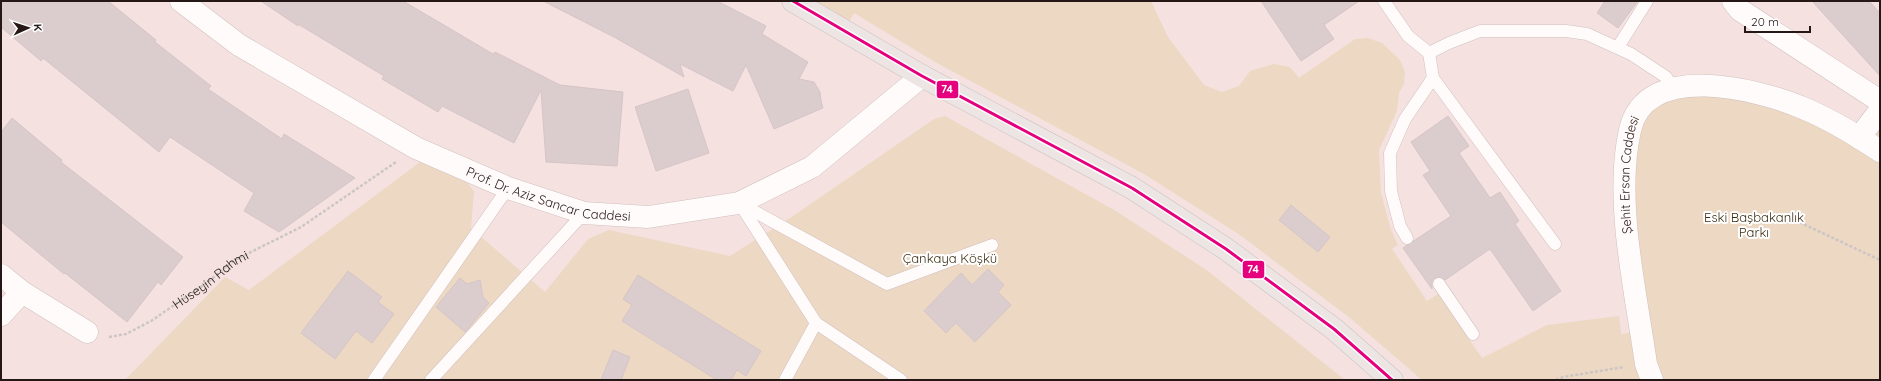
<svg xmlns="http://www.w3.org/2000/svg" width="1881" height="381" font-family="Quicksand,sans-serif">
	<rect width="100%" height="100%" fill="#f5e2e0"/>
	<!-- green -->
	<g fill="#edd8c3">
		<polygon points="791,1 1151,1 1168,37 1204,85 1222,92 1239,86 1250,71 1274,64 1290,67 1299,78 1355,39 1368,38 1382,43 1400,60 1405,72 1404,84 1399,93 1397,111 1379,150 1381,193 1391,230 1398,245 1392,249 1427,301 1438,294 1482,358 1547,325 1619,316 1621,334 1642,331 1627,155 1655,96 1725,87 1859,138 1880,110 1880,380 1422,380 1350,318 1240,235 1144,174 935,62 854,13 844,30"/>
		<polygon points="945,116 1116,211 1208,271 1345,380 125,380 225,277 249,290 420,162 468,183 474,192 471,228 545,292 588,239 609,230 730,256 796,214 934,119"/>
	</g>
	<!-- building -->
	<g fill="#dbcccd" stroke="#d6c5c7">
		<polygon points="1,1 108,1 156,40 155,42 211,86 208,89 282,139 284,134 355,178 279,232 244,211 254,193 170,137 159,152 43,58 41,61 1,27"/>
		<polygon points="261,1 403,1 493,54 495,52 560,85 623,92 617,166 546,162 541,90 514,143 442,106 438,112 382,79 384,76 298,24 298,26"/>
		<polygon points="543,1 717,1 766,26 762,34 808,62 799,79 814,82 820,92 821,101 823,108 774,129 746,65 733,91 680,64 684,77 614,37"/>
		<polygon points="1261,1 1359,1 1324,25 1334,39 1301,61"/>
		<polygon points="1605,1 1638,1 1618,28 1597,13"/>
		<polygon points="1812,1 1869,1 1880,13 1880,76"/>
		<polygon points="688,89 709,153 656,171 635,107"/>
		<polygon points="1448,116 1469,146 1459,153 1490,198 1500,192 1519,221 1515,224 1561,291 1533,311 1490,249 1445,280 1439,277 1434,278 1432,281 1432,289 1403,248 1451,216 1423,175 1430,171 1411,142"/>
		<polygon points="12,118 62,160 61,162 183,257 161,285 158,282 127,322 65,273 64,274 1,222 1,132"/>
		<polygon points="1291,205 1330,237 1318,252 1279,220"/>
		<polygon points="988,269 1004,285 998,292 1011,305 975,342 956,323 946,333 924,311 961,273 972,285"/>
		<polygon points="348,271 382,297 378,302 394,314 372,343 356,331 335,359 301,333"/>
		<polygon points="638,275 761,351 746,376 737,370 731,380 717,380 622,321 632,305 623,299"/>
		<polygon points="460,278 467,284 480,280 483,297 489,303 465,332 436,307"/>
		<polygon points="613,350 630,357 621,380 601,380"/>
	</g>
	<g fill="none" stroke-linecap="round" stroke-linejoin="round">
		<!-- service casing -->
		<g stroke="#d0c0be" stroke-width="13">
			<g id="service">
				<polyline points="1384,1 1408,36 1429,53 1449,43 1480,31 1566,31 1587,34 1631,54 1666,77 1673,88"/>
				<polyline points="1618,47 1647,1"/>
				<polyline points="1429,53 1433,78 1555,244"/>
				<polyline points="739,203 887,284 992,245"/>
				<polyline points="740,204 816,323 785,380"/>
				<polyline points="1407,238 1400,226 1391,191 1390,153 1405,119 1433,78"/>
				<polyline points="1439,284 1473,334"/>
				<polyline points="816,323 901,380"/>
				<polyline points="374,380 508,188"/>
				<polyline points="431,380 584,213"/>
			</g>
		</g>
		<!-- minor casing -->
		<g stroke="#d0c0be" stroke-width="23">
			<g id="minor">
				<path id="s2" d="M181 1 239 45 416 148 508 188 584 213 648 217 739 203 812 167 922 76"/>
				<polyline points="1733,1 1740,10 1880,101"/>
				<polyline points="1859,138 1880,110"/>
				<polyline points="1,275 22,292 87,332"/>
				<polyline points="1,315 22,292"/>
			</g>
		</g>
		<!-- secondary casing -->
		<g stroke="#d0c0be" stroke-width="23">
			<g id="secondary">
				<path id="s3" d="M1652 380 1646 364C1636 292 1614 201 1630 130 1646 60 1758 89 1803 108 1830 119 1856 135 1880 151"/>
			</g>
		</g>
		<!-- primary casing -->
		<g stroke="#cbc2c1" stroke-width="23">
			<polyline id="primary" points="793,1 922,76 1132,188 1226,249 1334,329 1392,380"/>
		</g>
		<!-- path -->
		<g stroke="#ccc5c5" stroke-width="2.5" stroke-dasharray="3 2" stroke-linecap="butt">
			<polyline points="1786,216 1880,260"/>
			<path id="s1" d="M109 337 126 334 151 321 208 282 233 261 301 227 396 162"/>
			<polyline points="1556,380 1563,377 1624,367"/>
		</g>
		<!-- service -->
		<use href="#service" stroke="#fefbfa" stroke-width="12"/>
		<!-- minor -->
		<use href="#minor" stroke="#fefbfa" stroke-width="22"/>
		<!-- secondary -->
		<use href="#secondary" stroke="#fefbfa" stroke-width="22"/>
		<!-- primary -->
		<use href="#primary" stroke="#ede5e3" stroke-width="22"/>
		<!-- bus-1 casing -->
		<g stroke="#fff" stroke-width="6">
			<polyline id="bus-1" points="793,1 922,76 1132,188 1226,249 1334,329 1392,380"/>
		</g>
		<!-- bus-1 -->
		<use href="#bus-1" stroke="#e5007d" stroke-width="3"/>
	</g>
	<g text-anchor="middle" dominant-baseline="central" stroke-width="4" stroke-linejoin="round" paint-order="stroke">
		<!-- street labels -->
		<g font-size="13" fill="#251716" stroke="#fff">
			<text stroke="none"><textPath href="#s3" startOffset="208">Şehit Ersan Caddesi</textPath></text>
			<text stroke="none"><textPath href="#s2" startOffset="419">Prof. Dr. Aziz Sancar Caddesi</textPath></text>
			<text stroke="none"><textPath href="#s1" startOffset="118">Hüseyin Rahmi</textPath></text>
		</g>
		<!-- park labels -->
		<g font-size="13" fill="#3b2c12" stroke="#fff">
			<text x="1754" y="217">Eski Başbakanlık<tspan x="1754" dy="15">Parkı</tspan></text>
			<text x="950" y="258">Çankaya Köşkü</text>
		</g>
	</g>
	<g stroke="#fff" stroke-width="1.5">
		<rect x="936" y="80" width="23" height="19" rx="4" fill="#e5007d"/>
		<rect x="1242" y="260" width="23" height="19" rx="4" fill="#e5007d"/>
	</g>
	<g font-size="11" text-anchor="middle" font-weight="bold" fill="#fff">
		<text x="947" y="93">74</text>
		<text x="1253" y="273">74</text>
	</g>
	<!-- border -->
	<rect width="1881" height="381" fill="none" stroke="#251716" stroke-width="4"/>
	<!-- north arrow -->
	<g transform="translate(28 28) rotate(87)" stroke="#ffffff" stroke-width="3" paint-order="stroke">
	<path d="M0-3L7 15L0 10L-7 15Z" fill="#251716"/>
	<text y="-6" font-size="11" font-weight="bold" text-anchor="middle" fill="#251716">K</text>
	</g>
	<!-- scale -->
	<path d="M1745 26v6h65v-6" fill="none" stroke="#251716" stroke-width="2"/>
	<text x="1751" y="26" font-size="12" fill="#251716" stroke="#ffffff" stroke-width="3" paint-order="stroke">20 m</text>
</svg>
